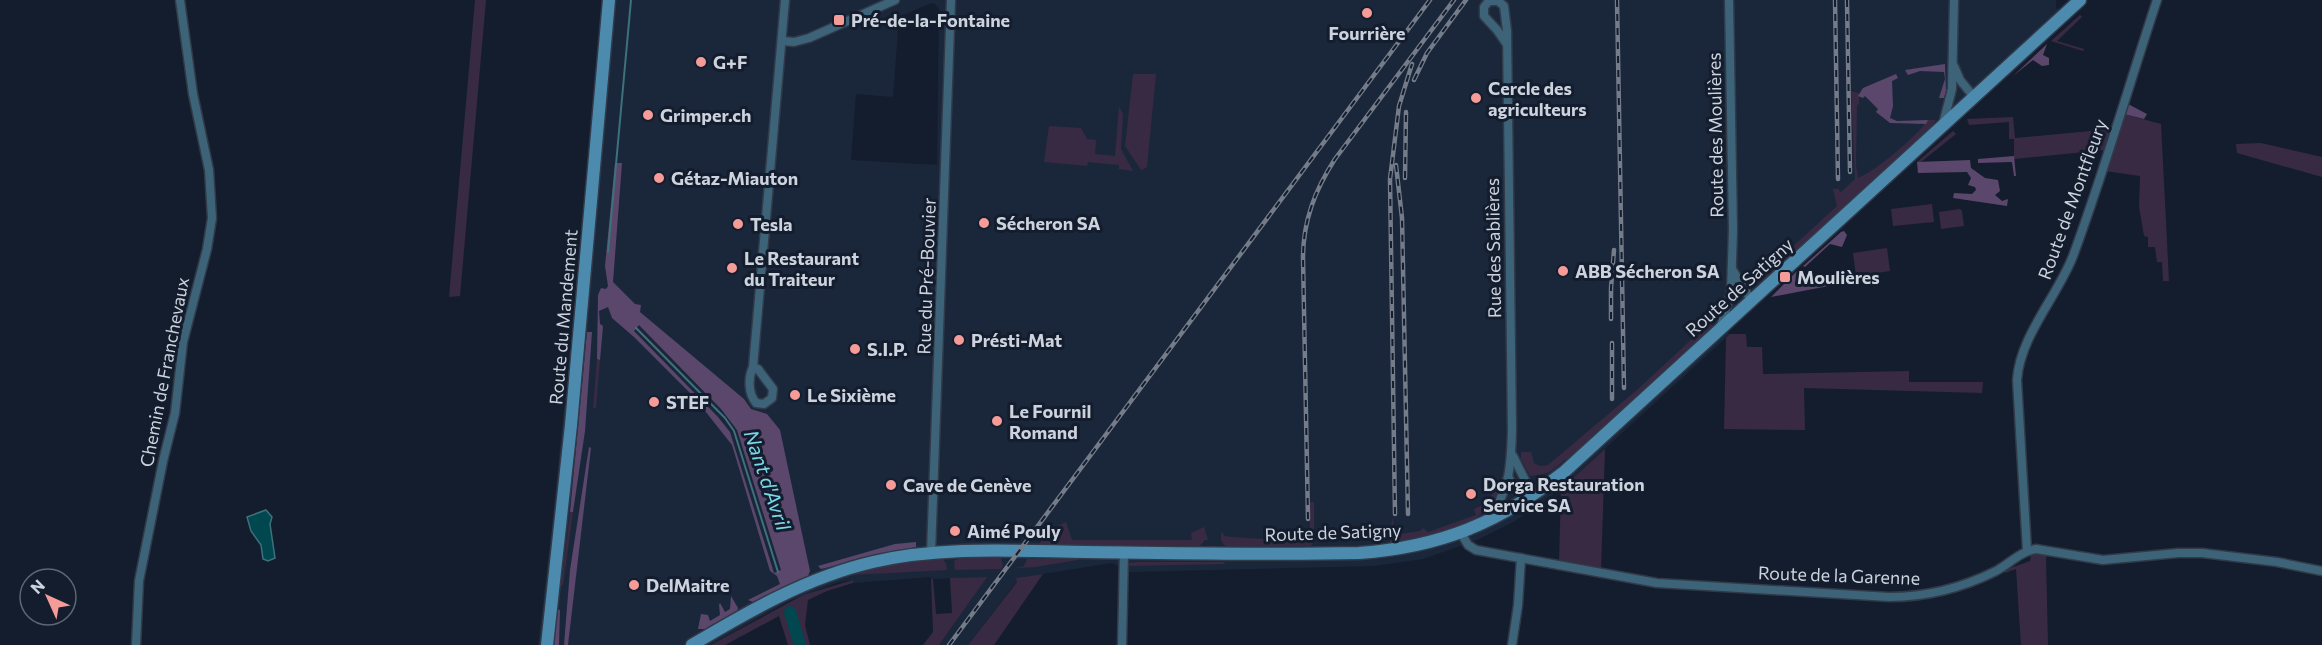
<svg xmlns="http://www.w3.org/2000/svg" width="2322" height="645" font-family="Commissioner,sans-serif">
	<rect width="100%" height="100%" fill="#141d2d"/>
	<!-- built -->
	<path fill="#1a273b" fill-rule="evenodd" d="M602 0H2056V7L2065 20 1726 331 1730 334 1561 489 1515 521 1477 540 1423 559 1374 566 1130 572 1112 563 1017 578V581L968 645H939L986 577 931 579 930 577 853 583 852 580 839 582 789 601 711 645H538L552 526 584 211ZM931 3 935 4 939 9 937 165 851 160 856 94 893 97 899 17Z"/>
	<!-- green -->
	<g fill="#382a43">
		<polygon points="475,0 486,0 460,296 449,297"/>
		<polygon points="2080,15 2082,17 2057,41 2084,49 2083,51 2051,41"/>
		<polygon points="1133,74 1156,74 1147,167 1141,170 1125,146"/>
		<path d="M1851 91 1859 93V104L1857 105 1856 165 1858 178C1877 170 1916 137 1928 120H1936L1932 126 1910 147 1770 275 1758 283 1752 284 1837 206 1833 189H1838L1841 192 1855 179Z"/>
		<polygon points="1119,107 1123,114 1121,149 1133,171 1119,169 1119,165 1088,162 1087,166 1044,162 1049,126 1081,128 1087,139 1096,140 1095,154 1115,156"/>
		<polygon points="2124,114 2161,124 2169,281 2163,281 2162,262 2157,262 2155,247 2148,247 2148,237 2144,236 2139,207 2140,176 2105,171"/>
		<polygon points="2013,117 2015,138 2112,129 2105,150 2014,159 2014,139 2009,139 2009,122 1969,125 1967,119"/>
		<polygon points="1953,131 1956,134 1921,162 1917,162"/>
		<polygon points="2261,143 2322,157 2322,177 2237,153 2236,144"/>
		<polygon points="1932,204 1934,222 1893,226 1891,209"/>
		<polygon points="1960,209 1962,211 1964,226 1941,229 1939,212"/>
		<polygon points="1887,248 1890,271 1856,276 1853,253"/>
		<path d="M1721 312 1709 330 1567 460 1566 459C1550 472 1550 474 1530 476L1521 459V452H1531L1534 463 1540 466 1548 465 1638 389Z"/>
		<polygon points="1730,334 1746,334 1747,347 1762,347 1763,374 1909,371 1909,382 1983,382 1982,393 1804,388 1805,430 1724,429 1726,338"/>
		<polygon points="597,359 600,360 596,408 593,408"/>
		<polygon points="1605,449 1601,570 1559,562 1561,489"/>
		<path d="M1497 485 1501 486V489C1480 530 1435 536 1393 543L1390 542V530L1393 517 1394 535 1420 531 1423 528 1428 532 1476 515 1474 509 1487 503Z"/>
		<polygon points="1310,502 1314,502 1314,541 1311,546 1229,547 1224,545 1221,540 1221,531 1225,536 1232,537 1281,540 1310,538"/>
		<polygon points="570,512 573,512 563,585 561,585"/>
		<polygon points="1066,522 1072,540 1192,540 1191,533 1204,527 1208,540 1205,540 1200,546 1036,545 1040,543 1050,530"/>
		<polygon points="2037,553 2051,555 2046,557 2048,645 2021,645 2016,569 2005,573 2005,570 2030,561 2031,555"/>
		<polygon points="961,557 1001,558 1003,566 1001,569 955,570 954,561"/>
		<polygon points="941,558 946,563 947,570 851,575 852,573 886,565"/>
		<polygon points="1027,559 1077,559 1078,560 1035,567 1015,568 1024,566"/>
		<polygon points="1138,562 1224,562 1225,564 1129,566 1129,563"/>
		<polygon points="1043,574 994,645 968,645 1017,582 1016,578"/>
		<polygon points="987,577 939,645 923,645 933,632 931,579 933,579 936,614 952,613 950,578"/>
		<polygon points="853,580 853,583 827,591 808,600 805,625 810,645 804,645 793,609 787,612 797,645 788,645 779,616 725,645 711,645 803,595"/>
	</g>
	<!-- forest -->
	<g fill="#5b476b" fill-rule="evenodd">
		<polygon points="2047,44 2043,55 2049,58 2049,65 2042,66 2033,60 2013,76"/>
		<polygon points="1945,64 1946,91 1944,98 1939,98 1945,79 1944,72 1920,71 1908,75 1905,70"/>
		<polygon points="1896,74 1898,78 1892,81 1893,106 1890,118 1897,121 1928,120 1926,124 1890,123 1876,112 1878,109 1865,96 1863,98 1858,96 1863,88"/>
		<polygon points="2128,104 2147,114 2144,119 2124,114"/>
		<polygon points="2014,156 2016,176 2014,176 2012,162 1978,163 1978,159"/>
		<polygon points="1970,160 1971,168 1985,178 1998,180 2000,191 1995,195 2002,201 2008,199 2007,206 1953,198 1954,193 1972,194 1976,190 1975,187 1968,185 1971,178 1967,172 1918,173 1917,162"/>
		<path d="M615 163H622L613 282 635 304 641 305 640 312 744 399 751 409 767 414 780 430 810 571 808 576 753 602 748 600 780 584 777 576 770 571 732 445 694 397 634 337 612 318 608 307 599 311 600 324 603 326 600 360 597 359 598 295 601 288 606 289 608 286 605 266ZM639 325 721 409 737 430 781 570 774 573 730 432 718 417 634 331Z"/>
		<polygon points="1841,232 1844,231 1847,235 1842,247 1830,244 1805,267 1803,266"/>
		<polygon points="1800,268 1805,277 1809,278 1813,286 1834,282 1834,285 1771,297"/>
		<polygon points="587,332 592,332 585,431 573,512 570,512"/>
		<polygon points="589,447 591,448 568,645 564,645 570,570"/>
		<polygon points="916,542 916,547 821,569 818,566 895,544"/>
		<polygon points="731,596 738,608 737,611 705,629 698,629 701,614 708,615 710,621 720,615 719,605 720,603 725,612 730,609"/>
		<polygon points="557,609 560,610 559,645 553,645"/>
	</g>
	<!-- water -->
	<polygon fill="#004750" stroke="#3d717b" stroke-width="1.5" points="266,510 272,517 270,524 275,558 268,561 263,559 261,545 251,531 247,517"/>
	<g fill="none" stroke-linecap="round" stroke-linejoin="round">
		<!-- stream -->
		<g stroke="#3d717b" stroke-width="2">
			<polyline points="608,252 631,0"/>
			<polyline points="636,328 725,418 734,431 778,572"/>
		</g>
		<!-- river -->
		<polyline stroke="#004750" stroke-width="12" points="790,612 800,645"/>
		<!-- street casing -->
		<g stroke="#313a49" stroke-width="11">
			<g id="street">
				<polyline points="782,41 794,42 809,38 895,0"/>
				<polyline points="1954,66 1960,80 1974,97"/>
				<polyline points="1943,124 1952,89 1954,0"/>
				<polyline points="1732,269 1751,300"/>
				<polyline points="1721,326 1731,292 1733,230 1729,0"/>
				<path d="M753 367 758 369 773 389 772 398 764 404 756 403C748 393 748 378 753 367L785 0"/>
				<polyline points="1513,456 1533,496"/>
				<polyline points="1509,478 1513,487 1526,500"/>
				<path d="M1489 519C1510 489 1511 466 1512 430L1507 31 1504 6 1498 1H1489L1484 7V16L1497 30 1506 43"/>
				<path d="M1461 533 1468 545 1476 550 1657 583 1889 597C1927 597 1962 588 1996 571 2009 564 2021 551 2036 549L2103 560 2178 553H2202L2277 562 2322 571"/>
				<path d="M2027 550 2017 380C2020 336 2057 297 2073 256 2104 172 2129 85 2157 0"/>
				<polyline points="931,553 951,0"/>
				<polyline points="136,645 139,581 163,461 175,413 183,342 207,249 212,218 209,170 193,94 180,0"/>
				<polyline points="1122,645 1124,552"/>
				<polyline points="1512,645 1518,605 1521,558"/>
			</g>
		</g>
		<!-- secondary casing -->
		<g stroke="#313a49" stroke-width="15">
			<g id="secondary">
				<polyline points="547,645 571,425 609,0"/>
				<path d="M692 645C749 611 808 577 873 562 942 546 1016 551 1086 552 1177 553 1268 555 1359 553 1441 547 1499 523 1564 472L2080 0"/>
			</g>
		</g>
		<!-- street -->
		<use href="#street" stroke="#3d6379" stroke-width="8"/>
		<!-- secondary -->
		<use href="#secondary" stroke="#4c8bae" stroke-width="12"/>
		<!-- rail casing -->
		<g stroke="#747c8a" stroke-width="4.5">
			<g id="rail">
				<polyline points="1617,0 1624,388"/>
				<polyline points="1835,0 1838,179"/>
				<polyline points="1847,0 1850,172"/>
				<polyline points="1414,80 1427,53 1466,0"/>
				<polyline points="1396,165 1402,218 1408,514"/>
				<polyline points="1405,178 1406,112"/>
				<polyline points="1611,319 1611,288 1614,250"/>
				<polyline points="1612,343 1612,399"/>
				<polyline points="1395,514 1390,179 1399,106 1412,64"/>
				<path d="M1308 519 1303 258C1303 221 1315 190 1335 159L1454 0"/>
				<polyline points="949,645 1430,0"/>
			</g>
		</g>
		<!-- rail -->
		<use href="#rail" stroke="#141d2d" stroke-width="2" stroke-dasharray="7" stroke-linecap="butt"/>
	</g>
	<!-- markers -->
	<g fill="#f59b98" stroke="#141d2d" stroke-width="2">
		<circle cx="1367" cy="13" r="6"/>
		<rect x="833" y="14" width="12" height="12" rx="3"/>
		<circle cx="701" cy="62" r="6"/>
		<circle cx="1476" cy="98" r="6"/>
		<circle cx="648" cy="115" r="6"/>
		<circle cx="659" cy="178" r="6"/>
		<circle cx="984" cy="223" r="6"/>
		<circle cx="738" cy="224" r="6"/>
		<circle cx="732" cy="268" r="6"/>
		<circle cx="1563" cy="271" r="6"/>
		<rect x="1779" y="271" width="12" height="12" rx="3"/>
		<circle cx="959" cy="340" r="6"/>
		<circle cx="855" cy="349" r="6"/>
		<circle cx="795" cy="395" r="6"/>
		<circle cx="654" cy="402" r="6"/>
		<circle cx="997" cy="421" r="6"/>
		<circle cx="891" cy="485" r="6"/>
		<circle cx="1471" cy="494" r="6"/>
		<circle cx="955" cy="531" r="6"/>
		<circle cx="634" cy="585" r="6"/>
	</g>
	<g text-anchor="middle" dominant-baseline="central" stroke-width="6" stroke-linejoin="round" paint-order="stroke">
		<!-- poi labels -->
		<g font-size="18" font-weight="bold" fill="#ccd3de" stroke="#141d2d" text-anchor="start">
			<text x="851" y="20">Pré-de-la-Fontaine</text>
			<text x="1367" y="33" text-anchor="middle">Fourrière</text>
			<text x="713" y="62">G+F</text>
			<text x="1488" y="88">Cercle des<tspan x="1488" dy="21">agriculteurs</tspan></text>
			<text x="660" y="115">Grimper.ch</text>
			<text x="671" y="178">Gétaz-Miauton</text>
			<text x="996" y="223">Sécheron SA</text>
			<text x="750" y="224">Tesla</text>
			<text x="744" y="258">Le Restaurant<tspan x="744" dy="21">du Traiteur</tspan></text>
			<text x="1575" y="271">ABB Sécheron SA</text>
			<text x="1797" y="277">Moulières</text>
			<text x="971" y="340">Présti-Mat</text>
			<text x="867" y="349">S.I.P.</text>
			<text x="807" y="395">Le Sixième</text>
			<text x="666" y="402">STEF</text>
			<text x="1009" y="411">Le Fournil<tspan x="1009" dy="21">Romand</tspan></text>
			<text x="1483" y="484">Dorga Restauration<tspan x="1483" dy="21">Service SA</tspan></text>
			<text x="903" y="485">Cave de Genève</text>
			<text x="967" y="531">Aimé Pouly</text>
			<text x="646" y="585">DelMaitre</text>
		</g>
		<!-- street labels -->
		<g font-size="18" fill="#ccd3de" stroke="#141d2d">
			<text transform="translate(1715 135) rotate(-91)">Route des Moulières</text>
			<text transform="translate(2072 199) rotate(-70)">Route de Montfleury</text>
			<text transform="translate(1493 248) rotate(-91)">Rue des Sablières</text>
			<text transform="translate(926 276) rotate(-88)">Rue du Pré-Bouvier</text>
			<text transform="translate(1739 287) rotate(-42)">Route de Satigny</text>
			<text transform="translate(563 317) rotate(-85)">Route du Mandement</text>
			<text transform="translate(164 372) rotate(-79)">Chemin de Franchevaux</text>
			<text transform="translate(1333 532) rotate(-2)">Route de Satigny</text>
			<text transform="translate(1839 575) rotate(2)">Route de la Garenne</text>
		</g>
		<!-- water labels -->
		<g font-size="20" font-style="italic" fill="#79d9ea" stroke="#141d2d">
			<text transform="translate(768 480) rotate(71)">Nant d'Avril</text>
		</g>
	</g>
	<!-- north arrow -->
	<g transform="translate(48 597) rotate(315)"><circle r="28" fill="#141d2d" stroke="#5e6674" stroke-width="1.5"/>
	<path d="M0-4.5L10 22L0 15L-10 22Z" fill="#f59b98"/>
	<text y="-9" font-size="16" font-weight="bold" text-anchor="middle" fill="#ccd3de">N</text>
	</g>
</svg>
